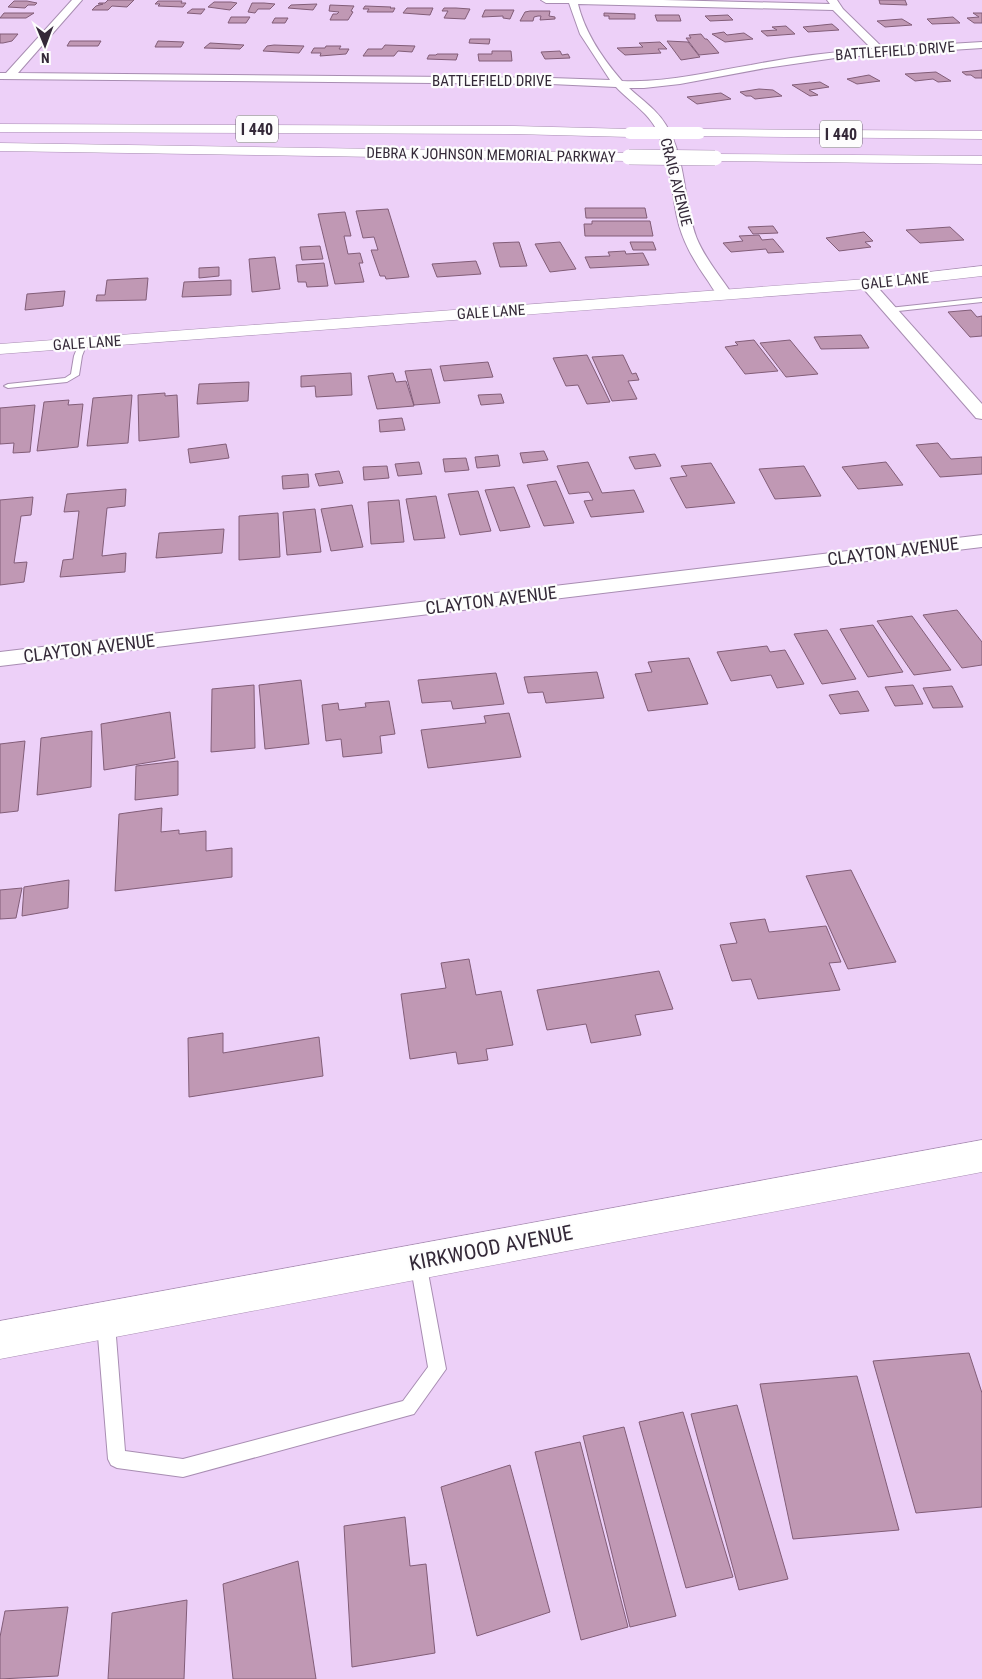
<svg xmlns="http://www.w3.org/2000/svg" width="982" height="1679" font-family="'Roboto Condensed',sans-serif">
	<rect width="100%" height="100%" fill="#edd0f8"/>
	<!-- building -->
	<g fill="#c098b4" stroke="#825d78">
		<polygon points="108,0 134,0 127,7 112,6 108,10 92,10 96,6 103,4 98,4 99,3 105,3"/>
		<polygon points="879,0 905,0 907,5 880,4"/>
		<polygon points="14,1 27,1 37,3 35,5 28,5 25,8 8,7"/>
		<polygon points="158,1 182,1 181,3 186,3 183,7 158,6 160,4 155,4"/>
		<polygon points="214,2 231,2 237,3 230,10 208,7"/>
		<polygon points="252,3 264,3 275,4 270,9 258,9 255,13 248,12"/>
		<polygon points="317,4 313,10 288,8 291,5"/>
		<polygon points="330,5 354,6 351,11 353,12 348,20 330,20 333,14 337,14 339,12 329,11"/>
		<polygon points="365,6 391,7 390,8 395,8 393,12 367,12 369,9 363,9"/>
		<polygon points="407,8 433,8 430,15 403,13"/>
		<polygon points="444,8 456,8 470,9 465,19 444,18 448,11 442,11"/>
		<polygon points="192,9 205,9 201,14 187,13"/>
		<polygon points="485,10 514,10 510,19 503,18 503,16 482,17"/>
		<polygon points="530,11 550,11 549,16 555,17 555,19 540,20 541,16 538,16 534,17 533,21 520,21 525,12"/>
		<polygon points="4,13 34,13 26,18 0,18"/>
		<polygon points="604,13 635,14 635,19 609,19 609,16 604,16"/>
		<polygon points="973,13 982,13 982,23 974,23 967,18 979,17"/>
		<polygon points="655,15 679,15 681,21 657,21"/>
		<polygon points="728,15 733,20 710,21 705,16"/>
		<polygon points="231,17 250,17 246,23 228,23"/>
		<polygon points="953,17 960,23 932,24 927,19"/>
		<polygon points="275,18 288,18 285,23 272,23"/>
		<polygon points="902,19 912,25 885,27 877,21"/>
		<polygon points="832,24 839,30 808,32 803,27"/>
		<polygon points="786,26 795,34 767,36 761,31 777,30 772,27"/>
		<polygon points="724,32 727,35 744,33 753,39 725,42 712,34"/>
		<polygon points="0,34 18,34 12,41 3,43 0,43"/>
		<polygon points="701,34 705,39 707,39 719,53 699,55 686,38 691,38 689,35"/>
		<polygon points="470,39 490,39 489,44 469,43"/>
		<polygon points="70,41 101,41 98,46 67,46"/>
		<polygon points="158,41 184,42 181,47 155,47"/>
		<polygon points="667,41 688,42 700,57 681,60"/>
		<polygon points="660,42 667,49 658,49 661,53 625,55 617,48 643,47 639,43"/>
		<polygon points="210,43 244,45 240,49 204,48"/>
		<polygon points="274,45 304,46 299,53 263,51 267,46"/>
		<polygon points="385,45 415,46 412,52 398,51 394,56 363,56 368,49 382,49"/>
		<polygon points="326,46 341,46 339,49 349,49 346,54 320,56 321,53 311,53 314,48 325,48"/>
		<polygon points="492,51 511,51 512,61 479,61 478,54 492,54"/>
		<polygon points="560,51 562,55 568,54 570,58 545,59 541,52"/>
		<polygon points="437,54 458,54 456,60 427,59 429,55 436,55"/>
		<polygon points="982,70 982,78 975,78 971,75 966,75 962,72"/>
		<polygon points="936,72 951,81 938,82 933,79 915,81 905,74"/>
		<polygon points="869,75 880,81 857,84 847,79"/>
		<polygon points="820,82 829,87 809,90 818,95 810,96 792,85"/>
		<polygon points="759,89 773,90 782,96 755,99 751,96 746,96 740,92"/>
		<polygon points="721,93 731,99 697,104 687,97"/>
		<polygon points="585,208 645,208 647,218 586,218"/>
		<polygon points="388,209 409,277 386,279 385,276 380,276 371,250 378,250 374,237 363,238 356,211"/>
		<polygon points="345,212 351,236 344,236 348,254 360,253 363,263 359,263 364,282 335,284 318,214"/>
		<polygon points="592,221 650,221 653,236 585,236 584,224 592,224"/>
		<polygon points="773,226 778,233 753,234 748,227"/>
		<polygon points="950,227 964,240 920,243 906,230"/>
		<polygon points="864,232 873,241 865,242 871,247 839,251 826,238"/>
		<polygon points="759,235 762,240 773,239 784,252 768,253 766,249 731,252 723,243 743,241 739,236"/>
		<polygon points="519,242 527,266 500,267 493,243"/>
		<polygon points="560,242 576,269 550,272 535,244"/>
		<polygon points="630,242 653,242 656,250 633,250"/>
		<polygon points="320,246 323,259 302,260 300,247"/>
		<polygon points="625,251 626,254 643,253 649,265 590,268 585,257 610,256 608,252"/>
		<polygon points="275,257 280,289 252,292 249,259"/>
		<polygon points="476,261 481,274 437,277 432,264"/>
		<polygon points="324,263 328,286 307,287 306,282 298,282 296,265"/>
		<polygon points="219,267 219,276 199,278 199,268"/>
		<polygon points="148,278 146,300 96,301 97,295 105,295 107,280"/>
		<polygon points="231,280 231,295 182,297 184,282"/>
		<polygon points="65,291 63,306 25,310 27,294"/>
		<polygon points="971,310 977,317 982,316 982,336 970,337 948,312"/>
		<polygon points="861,335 869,348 821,349 814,337"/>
		<polygon points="754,340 778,371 745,374 725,347 738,345 735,342"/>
		<polygon points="790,340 818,374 786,377 760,343"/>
		<polygon points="587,355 610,402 587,404 578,385 566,386 553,358"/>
		<polygon points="623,355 632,374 636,373 639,380 628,381 637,399 612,401 592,357"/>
		<polygon points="488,362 493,377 444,381 440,366"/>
		<polygon points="431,369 440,403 414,405 405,371"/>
		<polygon points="351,373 352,395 316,397 315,386 301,387 301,376"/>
		<polygon points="393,373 396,382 406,381 414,406 377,409 368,376"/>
		<polygon points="249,382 248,401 197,404 199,384"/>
		<polygon points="165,393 165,396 177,395 179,437 139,441 138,395"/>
		<polygon points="501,394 504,403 481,405 478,395"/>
		<polygon points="132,395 128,443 87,446 93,398"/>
		<polygon points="69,400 68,405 83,404 78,447 37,451 44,402"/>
		<polygon points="35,405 30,452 13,453 14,443 0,444 0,408"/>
		<polygon points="402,418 405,430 380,432 379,420"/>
		<polygon points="938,443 951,459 982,457 982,474 940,477 916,445"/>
		<polygon points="226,444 229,458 190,463 188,449"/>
		<polygon points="544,451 548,460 523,463 520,453"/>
		<polygon points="655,454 661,466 635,469 629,457"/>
		<polygon points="498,455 500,466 477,468 475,457"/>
		<polygon points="466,458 469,470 445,472 443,459"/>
		<polygon points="419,462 422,474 398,476 395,464"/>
		<polygon points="588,462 602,493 634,490 644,512 591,517 584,501 593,500 589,492 569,494 557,466"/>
		<polygon points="886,462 903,485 858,489 842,467"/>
		<polygon points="711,463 735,503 686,508 670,478 687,476 681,466"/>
		<polygon points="387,466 389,478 364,480 363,467"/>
		<polygon points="804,466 821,496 775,499 759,469"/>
		<polygon points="339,471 343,483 319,486 315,474"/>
		<polygon points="308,474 309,487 283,489 282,476"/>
		<polygon points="556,481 574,523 544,526 527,485"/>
		<polygon points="514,487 530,527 500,531 485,490"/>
		<polygon points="126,489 125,506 107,508 102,556 126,553 125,572 60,577 63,560 73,559 79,511 64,512 67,494"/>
		<polygon points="478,491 491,531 460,535 448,494"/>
		<polygon points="436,496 445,538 414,540 406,499"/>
		<polygon points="33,497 31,515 21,516 14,563 27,562 24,582 0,585 0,500"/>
		<polygon points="399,500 404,542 371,544 368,502"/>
		<polygon points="352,505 363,547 331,551 321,509"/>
		<polygon points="315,509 321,552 287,555 283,512"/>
		<polygon points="278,513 280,557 239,560 239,516"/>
		<polygon points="224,529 222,553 156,558 159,533"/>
		<polygon points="957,610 982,642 982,665 962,668 923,615"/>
		<polygon points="912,616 951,670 914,675 877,621"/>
		<polygon points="873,625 903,672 868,677 840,629"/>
		<polygon points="827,630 856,679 822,684 794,634"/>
		<polygon points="767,646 770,652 785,650 804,684 777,688 771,675 731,681 717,652"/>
		<polygon points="689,658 708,704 648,711 635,674 652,672 648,662"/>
		<polygon points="597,672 604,698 546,703 543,692 528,693 524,677"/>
		<polygon points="496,673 504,704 453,709 451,701 422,703 418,680"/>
		<polygon points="301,680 309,744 265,749 259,685"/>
		<polygon points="254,685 255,748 211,752 212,689"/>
		<polygon points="913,685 923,704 895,706 885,687"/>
		<polygon points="952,686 963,707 933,708 923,688"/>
		<polygon points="858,691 869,711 840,714 829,695"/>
		<polygon points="389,701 395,734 380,736 382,753 343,757 341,739 326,741 322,705 338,703 339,710 366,707 365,703"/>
		<polygon points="170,712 175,758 104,770 101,724"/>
		<polygon points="509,713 521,757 428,768 421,730 486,723 484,716"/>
		<polygon points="92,731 91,787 37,795 41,738"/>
		<polygon points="25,741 18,811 0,813 0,744"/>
		<polygon points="178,761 178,795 135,800 136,766"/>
		<polygon points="162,808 161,832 179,830 179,834 206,831 206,851 232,848 232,877 115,891 119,814"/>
		<polygon points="851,870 896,962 848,969 806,876"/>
		<polygon points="69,880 68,908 22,916 24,887"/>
		<polygon points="22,888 16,918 0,919 0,890"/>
		<polygon points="765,919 769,932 826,926 841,962 829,963 840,990 758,999 751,979 732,981 720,945 737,943 730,923"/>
		<polygon points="469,959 476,995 501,991 513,1045 486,1049 488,1060 458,1064 456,1052 410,1059 401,994 446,988 441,963"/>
		<polygon points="659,971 673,1009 635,1015 641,1035 591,1043 586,1024 547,1030 537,990"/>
		<polygon points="223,1033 223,1053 319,1037 323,1076 189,1097 188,1038"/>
		<polygon points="969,1353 982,1393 982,1507 916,1513 873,1361"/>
		<polygon points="857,1376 899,1530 793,1539 760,1384"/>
		<polygon points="737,1405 788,1579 739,1590 691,1414"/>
		<polygon points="683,1412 733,1577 686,1588 639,1422"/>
		<polygon points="624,1427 676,1616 630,1627 583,1436"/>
		<polygon points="580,1442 628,1627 581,1640 535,1452"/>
		<polygon points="510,1465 550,1612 477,1636 441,1487"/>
		<polygon points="405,1517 410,1566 426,1564 435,1653 352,1667 344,1526"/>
		<polygon points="298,1561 316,1679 233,1679 223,1584"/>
		<polygon points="187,1600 184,1679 108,1679 112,1613"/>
		<polygon points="68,1607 58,1676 0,1679 0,1637 5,1611"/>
	</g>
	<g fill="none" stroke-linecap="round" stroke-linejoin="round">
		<!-- lane casing -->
		<g stroke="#a88db2" stroke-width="2">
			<g id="lane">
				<polygon points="982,298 982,302 889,312 885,310 889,308"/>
				<polygon points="80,341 87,343 82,356 79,375 67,382 8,388 4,386 8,384 65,378 71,374 74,356"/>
				<polygon points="418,1254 424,1256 426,1262 446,1369 414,1414 183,1477 117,1468 111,1465 108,1459 97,1324 100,1318 106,1315 112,1318 115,1324 125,1451 183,1459 403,1401 428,1367 410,1262 412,1256"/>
			</g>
		</g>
		<!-- street casing -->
		<g stroke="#a88db2" stroke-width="2">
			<g id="street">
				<path d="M72 0H82L18 73 551 78 610 80 580 34 569 3H546L541 0H663L830 4 827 0H837L843 9 883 48 982 42V48L842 57 766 68 680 84 644 88H629C642 100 657 110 666 125 687 159 683 203 697 239 706 260 720 276 732 294L730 297C718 300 714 290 708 281 694 261 682 241 677 217 671 189 670 160 659 135 651 114 631 103 616 87L551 84 0 79V73H6ZM578 4 833 10 872 49C831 52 791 57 751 65 708 72 666 83 622 81 603 59 585 33 578 4Z"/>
				<polygon points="867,280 872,281 982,404 982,419 976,418 862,287 860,284 862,281"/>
				<polygon points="982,535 982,547 0,666 0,652"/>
			</g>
		</g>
		<!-- secondary casing -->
		<g stroke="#a88db2" stroke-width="1">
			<g id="secondary">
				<polygon points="982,266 982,276 867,289 0,354 0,344 867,279"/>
				<polygon points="982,1140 982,1172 0,1359 0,1321"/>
			</g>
		</g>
		<!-- highway casing -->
		<g stroke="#a88db2" stroke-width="1">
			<g id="highway">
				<polygon points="0,124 514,126 630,129 637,133 630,137 514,134 0,132"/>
				<polygon points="699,129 982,131 982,139 694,136 692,133"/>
				<polygon points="0,143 629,153 636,157 629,161 0,151"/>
				<polygon points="715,154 982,156 982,164 710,161 708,158"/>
			</g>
		</g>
		<!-- lane -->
		<use href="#lane" fill="#fff" fill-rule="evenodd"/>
		<!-- street -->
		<use href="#street" fill="#fff" fill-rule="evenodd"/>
		<!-- secondary -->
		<use href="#secondary" fill="#fff" fill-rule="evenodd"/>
		<!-- highway -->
		<use href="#highway" fill="#fff" fill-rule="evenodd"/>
		<!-- highway-bridge-far1 casing -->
		<g stroke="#a88db2" stroke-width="12" stroke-linecap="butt">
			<polyline id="highway-bridge-far1" points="630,133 699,133"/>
		</g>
		<!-- highway-bridge casing -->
		<g stroke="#a88db2" stroke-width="16" stroke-linecap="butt">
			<polyline id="highway-bridge" points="629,157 715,158"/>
		</g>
		<!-- highway-bridge-far1 -->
		<use href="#highway-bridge-far1" stroke="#fff" stroke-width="12"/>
		<!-- highway-bridge -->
		<use href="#highway-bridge" stroke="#fff" stroke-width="15"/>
	</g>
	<g text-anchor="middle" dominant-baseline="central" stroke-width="4.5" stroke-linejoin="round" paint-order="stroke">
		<!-- far-street labels -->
		<g font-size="15" fill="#342938" stroke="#fdfdfd">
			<text transform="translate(895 51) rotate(-4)">BATTLEFIELD DRIVE</text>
			<text x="492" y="81">BATTLEFIELD DRIVE</text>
			<text transform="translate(491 155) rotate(1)">DEBRA K JOHNSON MEMORIAL PARKWAY</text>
			<text transform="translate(676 182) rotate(76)">CRAIG AVENUE</text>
			<text transform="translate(895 281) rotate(-6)">GALE LANE</text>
			<text transform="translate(491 312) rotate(-4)">GALE LANE</text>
			<text transform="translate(87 343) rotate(-4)">GALE LANE</text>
		</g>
		<!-- shield labels -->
		<g fill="#fdfdfd" stroke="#706973" stroke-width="1">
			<rect x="236" y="115.5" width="42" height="27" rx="4"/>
			<rect x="820" y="120.5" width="42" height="27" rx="4"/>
		</g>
		<g font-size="16" font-weight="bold" fill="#342938">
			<text x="257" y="129">I 440</text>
			<text x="841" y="134">I 440</text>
		</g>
		<!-- street labels -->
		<g font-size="18" fill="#342938" stroke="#fdfdfd">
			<text transform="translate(893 551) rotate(-7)">CLAYTON AVENUE</text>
			<text transform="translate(491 600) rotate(-7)">CLAYTON AVENUE</text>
			<text transform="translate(89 648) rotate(-7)">CLAYTON AVENUE</text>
		</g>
		<!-- near-street labels -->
		<g font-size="21" fill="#342938" stroke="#fdfdfd">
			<text transform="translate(491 1248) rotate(-11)">KIRKWOOD AVENUE</text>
		</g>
	</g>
	<!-- north arrow -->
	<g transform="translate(45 45) rotate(179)" stroke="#fdfdfd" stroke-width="4" paint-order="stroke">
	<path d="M0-4L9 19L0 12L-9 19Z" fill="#342938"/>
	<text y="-8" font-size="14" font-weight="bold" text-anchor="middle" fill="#342938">N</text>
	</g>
</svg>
